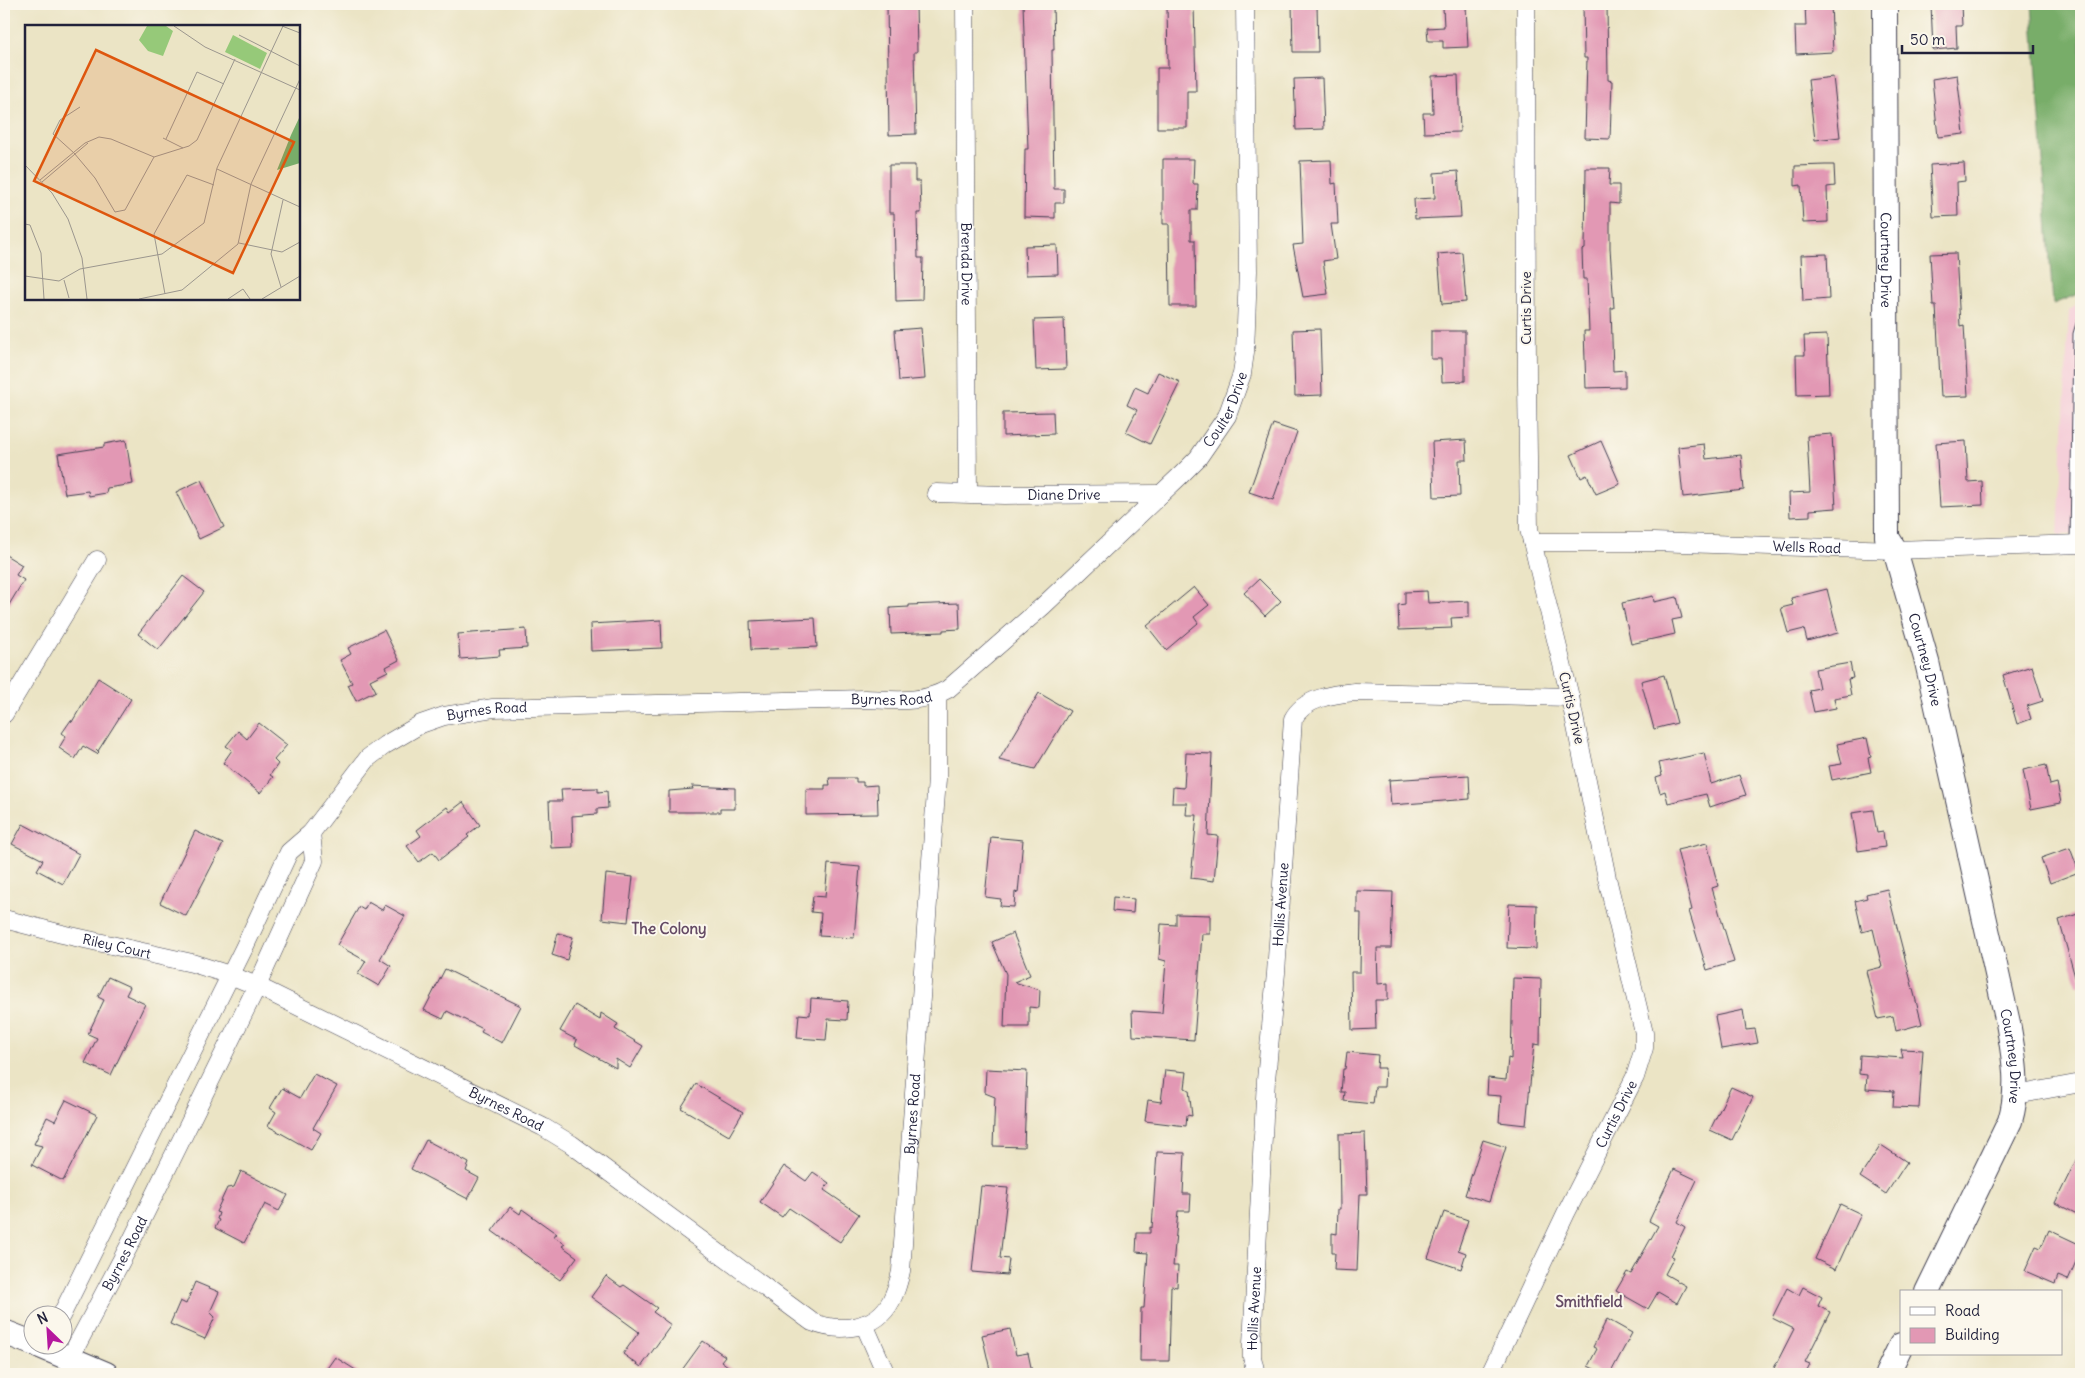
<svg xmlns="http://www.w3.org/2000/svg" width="2085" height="1378" font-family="Delius,sans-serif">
	<rect width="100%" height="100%" fill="#fbf7ec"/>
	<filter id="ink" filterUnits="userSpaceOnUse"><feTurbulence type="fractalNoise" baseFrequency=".02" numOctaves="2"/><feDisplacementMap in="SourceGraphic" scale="10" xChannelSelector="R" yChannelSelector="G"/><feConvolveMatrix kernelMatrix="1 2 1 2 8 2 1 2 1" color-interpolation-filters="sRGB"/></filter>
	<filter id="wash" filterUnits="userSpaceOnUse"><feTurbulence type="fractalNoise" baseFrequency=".0096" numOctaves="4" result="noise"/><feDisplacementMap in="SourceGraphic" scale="20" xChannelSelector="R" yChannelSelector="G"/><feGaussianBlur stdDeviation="1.12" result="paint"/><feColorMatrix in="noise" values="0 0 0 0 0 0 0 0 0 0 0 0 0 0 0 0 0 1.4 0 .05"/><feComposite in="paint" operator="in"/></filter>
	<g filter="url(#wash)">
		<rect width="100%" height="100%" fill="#ebe4c5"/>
		<!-- built -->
		<polygon fill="#f5cfd9" points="2081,301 2081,534 2058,535 2069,311"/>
		<!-- forest -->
		<polygon fill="#78ad69" stroke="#4d6852" points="2032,4 2081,4 2081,293 2053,304"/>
		<g id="blocks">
			<!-- building -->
			<g fill="#e298b4">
				<polygon points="887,4 916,4 917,52 914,52 916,134 889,135"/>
				<polygon points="1023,4 1053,4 1054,50 1052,50 1054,189 1064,189 1064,203 1055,203 1055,218 1024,217 1025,149 1028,149"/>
				<polygon points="1167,4 1194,4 1196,91 1187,91 1187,128 1157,128 1157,68 1168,68"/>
				<polygon points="1292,4 1317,4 1318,52 1293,52"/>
				<polygon points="1583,4 1607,4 1608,80 1612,81 1610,139 1585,138 1587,58 1584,58"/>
				<polygon points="1805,4 1831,4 1833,52 1796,54 1795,26 1806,26"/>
				<polygon points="1931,4 1961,4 1962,26 1956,26 1957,48 1933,50"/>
				<polygon points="1466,6 1468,47 1443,48 1443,41 1428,41 1427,28 1444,27 1443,7"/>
				<polygon points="1458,75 1460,132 1424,133 1423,113 1433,113 1432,76"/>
				<polygon points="1957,75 1964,134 1938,137 1932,79"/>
				<polygon points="1833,77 1840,137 1815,140 1808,80"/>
				<polygon points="1322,78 1324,129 1296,130 1294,79"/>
				<polygon points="1163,159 1194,159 1193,184 1198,184 1197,210 1191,210 1191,240 1195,240 1196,306 1170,306 1169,224 1163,224"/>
				<polygon points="1331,160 1332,184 1336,183 1338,224 1331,224 1336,259 1323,261 1328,294 1303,297 1293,245 1303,244 1300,161"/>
				<polygon points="1964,163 1965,181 1957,182 1958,216 1933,217 1930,165"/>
				<polygon points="889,165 915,165 915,181 920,181 921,213 917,213 918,258 923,258 922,300 896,301 894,213 889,213"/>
				<polygon points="1825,165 1834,165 1835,186 1827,187 1828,222 1803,223 1801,185 1795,186 1795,166"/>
				<polygon points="1586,168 1610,168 1609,185 1619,185 1619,204 1610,203 1610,248 1614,308 1611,308 1613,371 1625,370 1625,387 1586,388 1584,331 1589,331 1587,279 1583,279 1582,250 1585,249"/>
				<polygon points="1458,171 1461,217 1415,219 1414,199 1435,198 1434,173"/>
				<polygon points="1057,245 1058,274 1026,275 1025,246"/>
				<polygon points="1462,252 1466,302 1442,304 1438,254"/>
				<polygon points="1956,253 1960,326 1964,325 1968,396 1941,397 1936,306 1933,306 1930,254"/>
				<polygon points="1827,254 1829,299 1803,301 1801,255"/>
				<polygon points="1064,319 1066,369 1036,370 1034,320"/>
				<polygon points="921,328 925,379 899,381 895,330"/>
				<polygon points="1320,329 1322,395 1295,396 1293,330"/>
				<polygon points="1431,331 1465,331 1465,381 1442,382 1441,359 1431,359"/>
				<polygon points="1827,335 1829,394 1797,395 1796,355 1805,355 1804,336"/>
				<polygon points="1158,372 1180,382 1150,444 1126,432 1137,410 1127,405 1135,387 1148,393"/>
				<polygon points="1053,412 1054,434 1003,436 1003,413"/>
				<polygon points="1273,424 1297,432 1273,500 1249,492"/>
				<polygon points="1832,434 1836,508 1810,510 1810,516 1790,517 1789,493 1810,492 1807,436"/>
				<polygon points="126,440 133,484 107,488 106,493 89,496 88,491 65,494 58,454 104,447 104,444"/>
				<polygon points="1466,440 1467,460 1459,460 1460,496 1434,497 1432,442"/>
				<polygon points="1601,441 1620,484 1596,494 1587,475 1581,478 1571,455"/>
				<polygon points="1966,441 1968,482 1982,481 1983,505 1940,507 1936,443"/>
				<polygon points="1704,444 1706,459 1741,455 1744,490 1683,497 1678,447"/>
				<polygon points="201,480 224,527 199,539 176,492"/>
				<polygon points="4,554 22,565 16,575 24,580 4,613"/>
				<polygon points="183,576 204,592 158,650 138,634"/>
				<polygon points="1259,579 1281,601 1265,616 1244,593"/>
				<polygon points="1194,587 1209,605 1194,617 1198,623 1166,650 1147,626"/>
				<polygon points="1827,589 1838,633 1807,641 1804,629 1788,633 1781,608 1793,605 1791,598"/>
				<polygon points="1427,591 1428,603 1469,601 1469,617 1451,618 1452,628 1399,630 1398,605 1405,604 1405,592"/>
				<polygon points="1653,596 1654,602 1677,597 1682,618 1672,620 1675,634 1631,644 1622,603"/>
				<polygon points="959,603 960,629 943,630 943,632 891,634 890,608 909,607 909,605"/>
				<polygon points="815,618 817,647 751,650 750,621"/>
				<polygon points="661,620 662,648 591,651 590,624"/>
				<polygon points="526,629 527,648 499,650 500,656 460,659 458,634"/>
				<polygon points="384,630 399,660 386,667 388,671 370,680 376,691 356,701 348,685 352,683 340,660 351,654 348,648"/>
				<polygon points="1850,663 1853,678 1848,679 1851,695 1834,698 1836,708 1814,712 1809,690 1819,688 1815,669"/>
				<polygon points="2032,666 2043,701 2027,706 2031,719 2017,724 2003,675"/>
				<polygon points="1664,675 1677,723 1654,729 1641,681"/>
				<polygon points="98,678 131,699 98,751 96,749 99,752 97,754 83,746 75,759 59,748 66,736 62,733 71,720 72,722"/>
				<polygon points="1039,693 1070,711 1035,769 999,760"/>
				<polygon points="259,723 287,745 274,760 278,764 270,775 273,777 260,793 223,763 232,750 226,746 238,731 247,739"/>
				<polygon points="1867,738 1871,757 1868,758 1871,772 1832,780 1829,766 1842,764 1837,744"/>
				<polygon points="1186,753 1212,754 1208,835 1218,836 1214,881 1191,878 1197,815 1186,815 1187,803 1172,803 1173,787 1184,788"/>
				<polygon points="1704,753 1711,784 1739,775 1746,795 1710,807 1706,794 1668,803 1665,791 1660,793 1656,778 1662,776 1659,763"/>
				<polygon points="2046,765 2050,785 2057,783 2061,803 2031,809 2023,770"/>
				<polygon points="1469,775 1470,799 1391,805 1389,780"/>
				<polygon points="829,778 856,778 856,782 863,782 863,786 877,785 878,814 806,815 806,789 825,789 825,785 830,785"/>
				<polygon points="692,786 735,788 735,809 720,809 720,812 669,812 669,791 693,789"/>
				<polygon points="598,788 598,792 607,791 608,808 597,809 597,814 572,816 573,847 551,848 549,801 562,801 561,789"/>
				<polygon points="463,802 480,825 467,835 469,837 439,860 433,852 419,862 407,846 421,836 417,830 447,807 450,812"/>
				<polygon points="1873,810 1877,833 1883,832 1885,847 1858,851 1852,813"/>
				<polygon points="23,824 79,854 63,884 37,870 43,860 12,844"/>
				<polygon points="195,831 223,844 186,916 160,903"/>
				<polygon points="991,837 1023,840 1018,893 1015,892 1014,907 1000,906 1001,899 985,897"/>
				<polygon points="1707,843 1718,886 1712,888 1734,962 1707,970 1689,911 1692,910 1677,850"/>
				<polygon points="2070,848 2079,872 2050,883 2041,858"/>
				<polygon points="828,864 860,867 854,938 819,936 821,913 811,912 813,896 825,897"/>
				<polygon points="606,874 633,877 628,922 602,919"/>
				<polygon points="1887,889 1922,1024 1896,1031 1893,1016 1878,1019 1866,971 1882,967 1873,929 1862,932 1855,901 1867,898 1866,894"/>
				<polygon points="1357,891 1393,892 1391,948 1377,948 1378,984 1388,983 1388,1000 1375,1000 1376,1029 1352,1030 1351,972 1360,972 1361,913 1357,913"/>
				<polygon points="1113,897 1134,899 1133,913 1112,911"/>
				<polygon points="368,902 382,910 385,905 405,916 380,959 391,966 379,986 358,974 366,961 337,945 359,907 364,910"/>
				<polygon points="1509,904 1537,905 1536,949 1507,948"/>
				<polygon points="2081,913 2081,984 2077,984 2059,920"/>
				<polygon points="1176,914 1210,915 1210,934 1202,934 1194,1040 1133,1036 1132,1011 1162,1013 1166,961 1159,959 1161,924 1176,925"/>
				<polygon points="558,933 573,937 567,960 552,955"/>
				<polygon points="1013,933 1030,975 1014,982 1040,990 1039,1008 1029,1007 1029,1027 1004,1027 1006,974 992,942"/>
				<polygon points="445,969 521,1006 502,1043 481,1032 483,1029 447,1011 443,1019 424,1010"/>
				<polygon points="108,977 130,987 126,995 145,1004 111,1075 85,1063 97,1038 88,1034 104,1000 98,997"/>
				<polygon points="1513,978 1541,979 1540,1045 1534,1044 1526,1125 1499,1122 1501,1096 1487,1095 1488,1078 1506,1080 1508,1058 1511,1059"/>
				<polygon points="811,998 848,1001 847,1020 828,1019 826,1040 797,1038 799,1014 810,1015"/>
				<polygon points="575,1005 600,1020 601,1013 618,1024 615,1029 643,1046 630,1068 616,1059 616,1068 575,1045 577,1040 560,1031"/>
				<polygon points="1743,1010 1746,1030 1755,1029 1758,1043 1721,1049 1715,1016"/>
				<polygon points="1901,1049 1923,1050 1919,1108 1893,1107 1894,1091 1866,1089 1867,1075 1859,1074 1860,1055 1903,1058"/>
				<polygon points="1347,1052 1378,1055 1377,1068 1385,1068 1384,1087 1375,1087 1373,1104 1344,1101 1345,1092 1341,1092 1343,1069 1345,1069"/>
				<polygon points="986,1069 1027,1071 1024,1147 993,1146 995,1097 985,1093"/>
				<polygon points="1165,1070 1187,1072 1185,1088 1189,1090 1192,1116 1187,1115 1186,1126 1145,1121 1148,1100 1161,1102"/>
				<polygon points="314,1074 337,1086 313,1128 321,1133 311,1150 268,1126 276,1112 270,1108 282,1088 300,1098"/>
				<polygon points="696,1084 743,1112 729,1136 681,1108"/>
				<polygon points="1731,1087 1753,1097 1732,1140 1710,1130"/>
				<polygon points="66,1100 97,1115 63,1181 32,1165 42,1146 34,1144 47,1117 55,1121"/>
				<polygon points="1365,1133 1367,1194 1360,1194 1357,1271 1334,1270 1335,1253 1332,1253 1332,1233 1337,1234 1338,1209 1340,1209 1339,1134"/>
				<polygon points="426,1140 469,1163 466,1171 479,1178 468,1199 411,1169"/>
				<polygon points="1483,1140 1506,1147 1489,1202 1465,1195"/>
				<polygon points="1881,1145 1907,1162 1886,1194 1860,1177"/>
				<polygon points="2081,1150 2081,1216 2055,1203"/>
				<polygon points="1157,1152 1185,1153 1183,1194 1191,1194 1190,1211 1178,1211 1173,1266 1178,1266 1177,1287 1171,1286 1169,1361 1140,1361 1141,1308 1144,1308 1148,1253 1136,1252 1137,1233 1150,1233 1150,1227 1152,1228"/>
				<polygon points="784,1166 806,1181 813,1172 829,1183 824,1190 859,1214 840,1242 789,1208 782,1217 760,1202"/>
				<polygon points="1674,1169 1697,1180 1677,1222 1685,1227 1671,1256 1674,1257 1665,1274 1686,1286 1677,1303 1658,1292 1648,1309 1616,1291 1627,1272 1631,1274 1658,1226 1649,1221"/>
				<polygon points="241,1171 288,1195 279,1211 265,1204 244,1243 215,1228 219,1220 217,1219 219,1213 216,1212 227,1188 234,1187"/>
				<polygon points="981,1186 1008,1188 1000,1258 1009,1259 1007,1275 972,1272"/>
				<polygon points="1840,1204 1861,1214 1836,1269 1815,1259"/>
				<polygon points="510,1207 520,1214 522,1209 557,1234 553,1236 565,1244 562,1246 577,1257 560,1280 492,1231"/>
				<polygon points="1444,1212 1468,1220 1458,1250 1466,1253 1461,1269 1428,1258"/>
				<polygon points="2049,1230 2081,1245 2081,1250 2068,1280 2058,1276 2055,1284 2025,1271 2036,1246 2041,1248"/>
				<polygon points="606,1276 621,1287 624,1285 657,1308 653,1312 671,1325 641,1367 623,1354 639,1332 591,1297"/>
				<polygon points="195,1282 219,1292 210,1312 215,1317 205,1339 170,1324 180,1301 186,1304"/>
				<polygon points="1803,1287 1822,1297 1818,1306 1830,1312 1805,1362 1810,1364 1805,1374 1771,1374 1794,1329 1772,1318 1787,1288 1799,1295"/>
				<polygon points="1607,1319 1632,1333 1610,1374 1604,1374 1588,1366 1597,1349 1593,1347"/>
				<polygon points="1010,1329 1016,1355 1028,1353 1032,1372 1020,1374 991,1374 982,1335"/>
				<polygon points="703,1341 725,1356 721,1361 739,1374 679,1374"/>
				<polygon points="335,1357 362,1374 323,1374"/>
			</g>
		</g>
	</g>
	<g filter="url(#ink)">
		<use href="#blocks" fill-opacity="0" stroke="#403f50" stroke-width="1"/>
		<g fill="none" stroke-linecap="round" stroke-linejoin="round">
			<!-- lane casing -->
			<g stroke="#403f50" stroke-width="11">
				<polyline id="lane" points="2075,544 2078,334 2081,324"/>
			</g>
			<!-- street casing -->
			<g stroke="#403f50" stroke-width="19">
				<g id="street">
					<path id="s1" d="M965 4 968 493"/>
					<path id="s2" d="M936 493 1004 495 1160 494"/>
					<path id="s3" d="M1532 542H1653L1895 550 2081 544"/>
					<polyline points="4,714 97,560"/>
					<path id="s4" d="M4 919 62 934 192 963 230 975 257 986 543 1127 571 1144 812 1322C839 1333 876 1330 891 1301 896 1291 899 1281 901 1271L937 779V695"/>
					<polyline points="2016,1095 2081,1083"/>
					<path id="s5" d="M61 1316 244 948 289 852 311 833 368 758 385 745 421 724 444 716 493 708 865 699C895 700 922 704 948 689L1043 606 1181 475 1198 458 1227 416 1242 374 1245 352 1248 271 1245 4"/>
					<polyline points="864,1324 886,1374"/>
					<path id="s6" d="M70 1358 129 1246 257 986 314 861 311 833"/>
					<path id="s7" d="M1256 1374 1252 1357V1344L1266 1080 1276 973 1293 719C1304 698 1333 694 1355 692L1570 697"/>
					<path id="s8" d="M1490 1374 1566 1213 1635 1077 1644 1048V1033L1607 878 1570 697 1529 529 1527 384 1526 4"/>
				</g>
			</g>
			<!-- secondary casing -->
			<g stroke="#403f50" stroke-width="26">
				<g id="secondary">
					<path id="s9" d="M1885 4 1887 537 1895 550 1927 662 2008 1023C2014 1057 2020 1087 2010 1121L1927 1292"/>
					<polyline points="4,1332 32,1343"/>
					<polyline points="40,1346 106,1374"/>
					<polyline points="1887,1374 1901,1345"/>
				</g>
			</g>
			<!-- lane -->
			<use href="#lane" stroke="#fff" stroke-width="9"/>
			<!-- street -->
			<use href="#street" stroke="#fff" stroke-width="18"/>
			<!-- secondary -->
			<use href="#secondary" stroke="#fff" stroke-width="24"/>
		</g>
	</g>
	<g text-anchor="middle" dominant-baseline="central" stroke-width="4" stroke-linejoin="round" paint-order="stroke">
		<!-- street labels -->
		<g font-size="14" fill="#22223b" stroke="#fbf7ec">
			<text stroke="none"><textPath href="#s9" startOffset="256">Courtney Drive</textPath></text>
			<text stroke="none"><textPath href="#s1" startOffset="260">Brenda Drive</textPath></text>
			<text transform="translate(1526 308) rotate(-90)">Curtis Drive</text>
			<text stroke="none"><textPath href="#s5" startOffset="1631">Coulter Drive</textPath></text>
			<text stroke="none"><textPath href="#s2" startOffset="128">Diane Drive</textPath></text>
			<text stroke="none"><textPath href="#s3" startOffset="275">Wells Road</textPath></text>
			<text stroke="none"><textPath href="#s9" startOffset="662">Courtney Drive</textPath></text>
			<text stroke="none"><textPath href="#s5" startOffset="1176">Byrnes Road</textPath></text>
			<text transform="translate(1572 708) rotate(77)">Curtis Drive</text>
			<text stroke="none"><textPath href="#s5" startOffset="771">Byrnes Road</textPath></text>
			<text stroke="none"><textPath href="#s7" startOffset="471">Hollis Avenue</textPath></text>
			<text stroke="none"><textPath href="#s4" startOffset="116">Riley Court</textPath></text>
			<text stroke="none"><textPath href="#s9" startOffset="1068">Courtney Drive</textPath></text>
			<text stroke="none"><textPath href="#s4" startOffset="540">Byrnes Road</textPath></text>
			<text stroke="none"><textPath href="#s4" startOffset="1192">Byrnes Road</textPath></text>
			<text stroke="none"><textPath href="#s8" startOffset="289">Curtis Drive</textPath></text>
			<text stroke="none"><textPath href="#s6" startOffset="118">Byrnes Road</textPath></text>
			<text stroke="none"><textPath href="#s7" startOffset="66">Hollis Avenue</textPath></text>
		</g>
		<!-- neighbourhood labels -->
		<g font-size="15" font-weight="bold" fill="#654b65" stroke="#fbf7ec">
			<text x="669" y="928">The Colony</text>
			<text x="1589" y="1301">Smithfield</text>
		</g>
	</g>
	<!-- overview -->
	<g transform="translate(25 25)">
		<rect width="275" height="275" fill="#ebe4c5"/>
		<path d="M122 1H141L148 6 138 31 123 26 114 15ZM208 10 242 28 235 44 200 27Z" fill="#96c979"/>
		<path d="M275 91V138L252 145 266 110Z" fill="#78ad69"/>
		<path fill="none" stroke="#9b968e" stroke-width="1" d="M149 1 180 22 275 65M257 1 275 8M214 10 275 41M55 82 35 95 28 109 49 128 70 153 90 187 100 185 129 132M138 113 158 123M141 114 172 47 199 59M129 132 164 121 172 115 210 34M0 140 27 168 43 194 57 233 62 274M192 144 275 182M15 155 60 118 74 112 86 114 129 132M17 157 63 118M0 199 5 200 16 228 19 274M214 218 257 227 275 217M0 251 34 256 55 244 137 229 179 198 192 143 258 1M39 255 44 273M256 262 246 229 258 175M140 269 129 209 162 150 189 160M114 274 157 265 213 219 226 159 275 54M203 274 218 264 225 274M237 274 275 251"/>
		<path fill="#de560e" fill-opacity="0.15" stroke="#de560e" stroke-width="2.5" d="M71 25 269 117 208 248 9 156Z"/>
		<rect width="275" height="275" fill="none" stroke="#22223b" stroke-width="2.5"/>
	</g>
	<!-- margin -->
	<rect width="2085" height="1378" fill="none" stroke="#fbf7ec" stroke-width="20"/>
	<!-- legend -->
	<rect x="1900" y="1290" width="162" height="65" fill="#fbf7ec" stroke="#a4a2a5"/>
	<rect x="1910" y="1307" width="25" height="8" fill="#ffffff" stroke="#a4a2a5"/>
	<text x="1945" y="1316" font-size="15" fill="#22223b">Road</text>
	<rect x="1910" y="1328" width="25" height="15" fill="#e298b4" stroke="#a4a2a5"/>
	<text x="1945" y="1340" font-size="15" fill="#22223b">Building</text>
	<!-- north arrow -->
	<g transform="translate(48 1330) rotate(335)"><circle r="24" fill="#fbf7ec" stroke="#a4a2a5"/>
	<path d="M0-4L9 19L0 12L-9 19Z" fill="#b5179e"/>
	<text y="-8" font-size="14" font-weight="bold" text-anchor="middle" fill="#22223b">N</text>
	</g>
	<!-- scale -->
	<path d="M1902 45v8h131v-8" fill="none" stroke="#22223b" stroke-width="2.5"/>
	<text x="1910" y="45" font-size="15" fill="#22223b" stroke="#fbf7ec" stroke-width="4" paint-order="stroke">50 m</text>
</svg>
